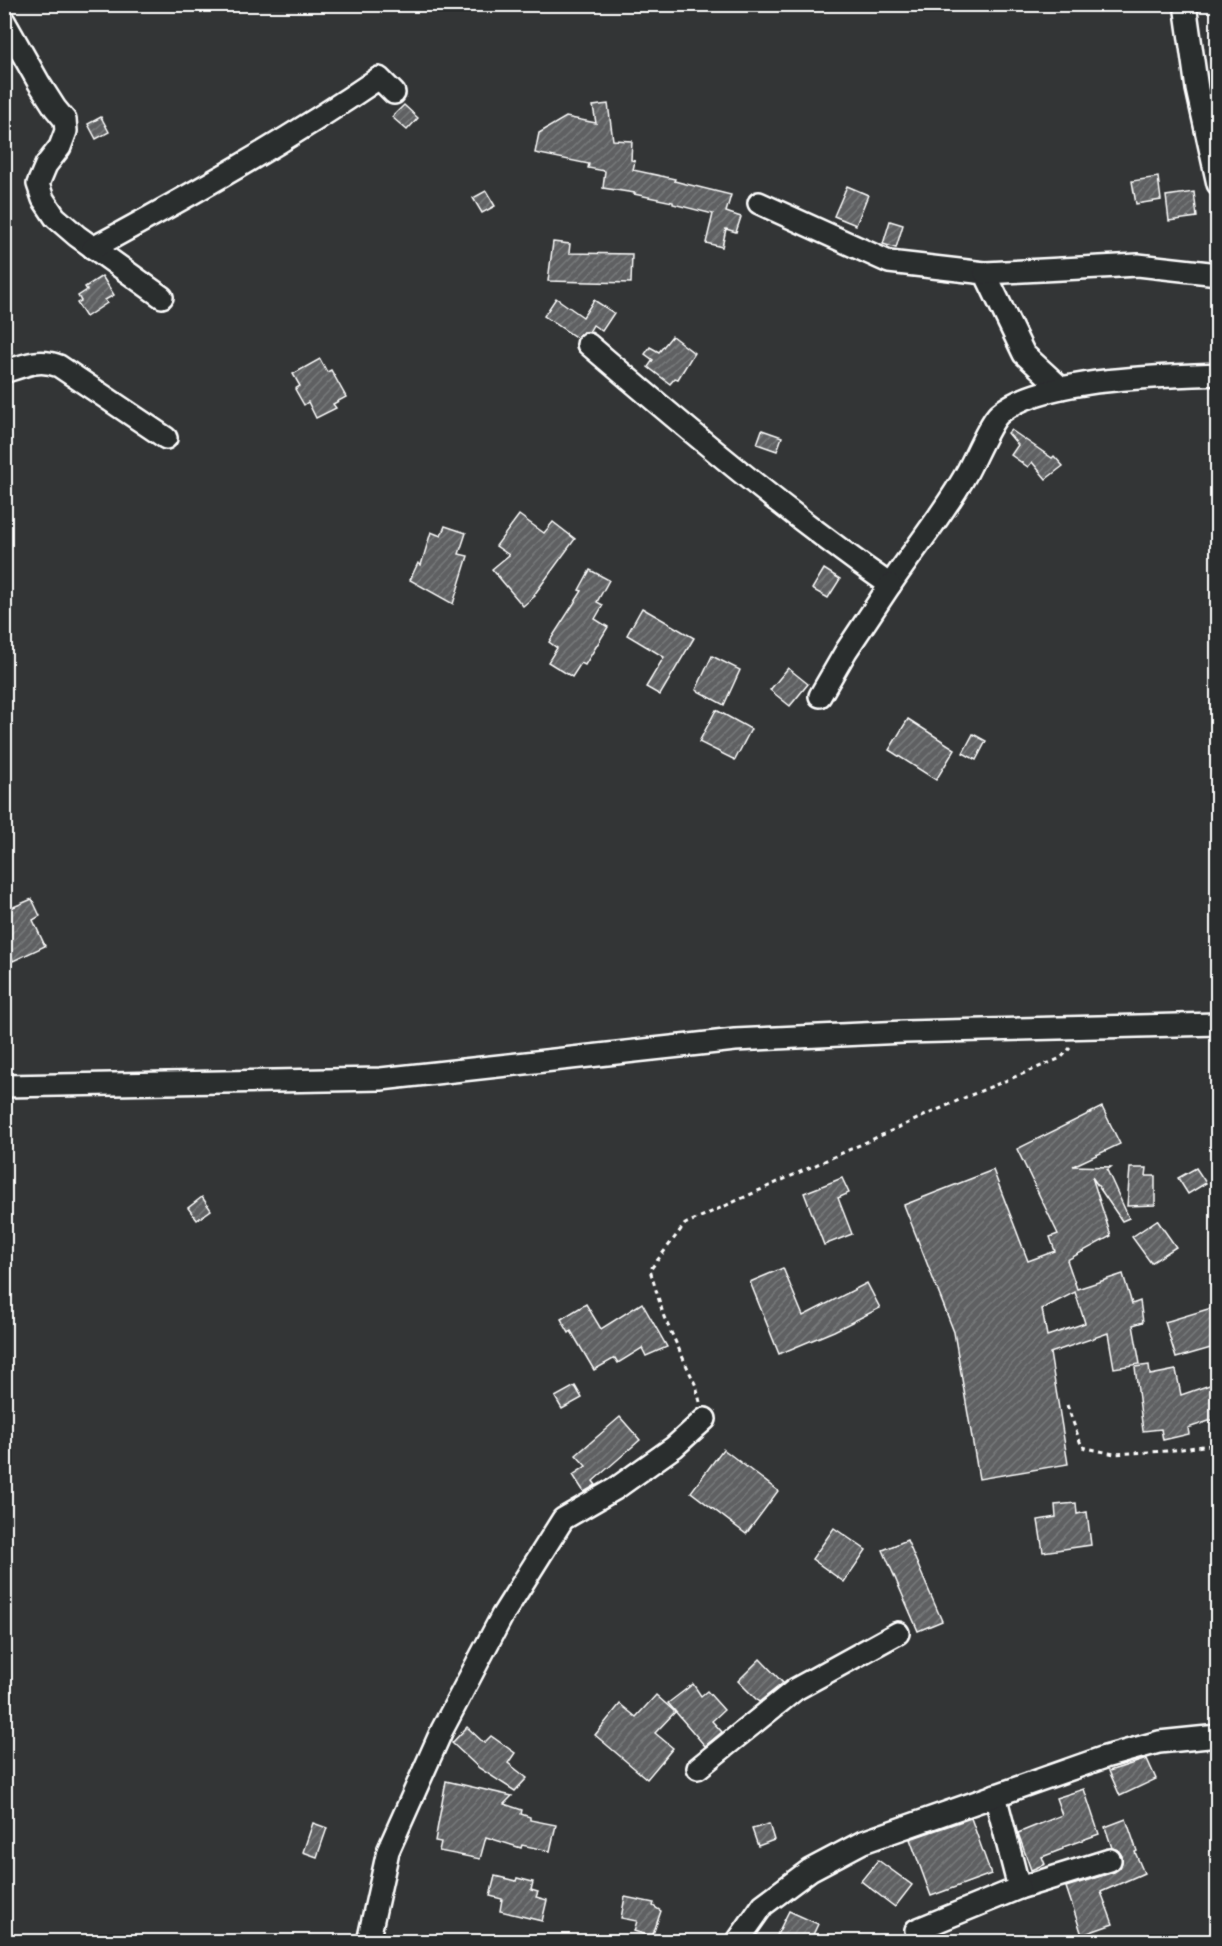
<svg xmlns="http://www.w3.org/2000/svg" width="1222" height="1946" font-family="Mali,sans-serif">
	<defs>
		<pattern id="building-hatch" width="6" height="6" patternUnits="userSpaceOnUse" patternTransform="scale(1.5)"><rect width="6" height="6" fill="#5f6162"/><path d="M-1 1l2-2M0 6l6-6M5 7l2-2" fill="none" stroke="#77797a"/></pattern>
	</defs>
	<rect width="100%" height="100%" fill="#333536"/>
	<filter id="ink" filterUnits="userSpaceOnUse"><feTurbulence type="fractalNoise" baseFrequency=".0167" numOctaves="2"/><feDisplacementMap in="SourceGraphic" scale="12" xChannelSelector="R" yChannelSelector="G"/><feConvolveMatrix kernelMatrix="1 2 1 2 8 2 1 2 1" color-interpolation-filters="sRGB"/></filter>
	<g filter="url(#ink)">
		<!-- building -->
		<g fill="url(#building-hatch)" stroke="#fff" stroke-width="1.5" fill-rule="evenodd">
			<polygon points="608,104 613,140 632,141 631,160 635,161 633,170 675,179 674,181 731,195 726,212 741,217 736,232 726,229 722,247 706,243 713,214 673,204 673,202 634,194 635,193 603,188 605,171 588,168 589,164 535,153 539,133 566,117 596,123 593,106"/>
			<polygon points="404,105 418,118 407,130 392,117"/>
			<polygon points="101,117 109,132 96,139 88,124"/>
			<polygon points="1158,177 1161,200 1136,204 1132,181"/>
			<polygon points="847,186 868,195 856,225 834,216"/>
			<polygon points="486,191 495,206 482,213 473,198"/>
			<polygon points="1194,192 1197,217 1169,221 1166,196"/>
			<polygon points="890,221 903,225 896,248 883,244"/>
			<polygon points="553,242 570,244 569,253 632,254 631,283 548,281"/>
			<polygon points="102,276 114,295 105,300 107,303 86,317 77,303 81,301 78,296 87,290 85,287"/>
			<polygon points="556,298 583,317 594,300 614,313 602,331 593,325 589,332 583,332 577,338 544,316"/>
			<polygon points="672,336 694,353 678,379 675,378 670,384 648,367 653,360 645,354 650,347 659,352"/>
			<polygon points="320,359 327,372 331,370 346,397 333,404 336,408 316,418 308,402 304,405 295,389 300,386 293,374"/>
			<polygon points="762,430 782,437 777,451 757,444"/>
			<polygon points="1011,430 1052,458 1054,456 1063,466 1046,479 1032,462 1028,467 1011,455 1018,445 1008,433"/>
			<polygon points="519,515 544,533 553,522 575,539 534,595 535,596 523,606 492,569 509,555 496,546"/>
			<polygon points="445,526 466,533 459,554 468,556 453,604 410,580 418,563 421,565 431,532 441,536"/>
			<polygon points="824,569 840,579 828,598 812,589"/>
			<polygon points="590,570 609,580 597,602 603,605 595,619 608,627 585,665 581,663 572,677 548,662 557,648 549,642 582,591 579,590"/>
			<polygon points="642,608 694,638 660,695 646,687 664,657 627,635"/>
			<polygon points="712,656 740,670 724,705 696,690"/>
			<polygon points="788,668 808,684 790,706 770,690"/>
			<polygon points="716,710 751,729 735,760 699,742"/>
			<polygon points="908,719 955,749 936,780 889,750"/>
			<polygon points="973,734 986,741 976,760 963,753"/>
			<polygon points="32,899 40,916 33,920 45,946 13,961 4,943 4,911"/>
			<path d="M1102 1107 1120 1144 1073 1166 1111 1167 1107 1170 1129 1218 1122 1221 1092 1177 1111 1236 1067 1260 1077 1289 1123 1274 1132 1304 1140 1301 1143 1322 1133 1325 1140 1364 1114 1368 1108 1333 1050 1353 1068 1464 979 1479 954 1332 904 1205 993 1170 1028 1261 1055 1251 1050 1237 1058 1234 1017 1149ZM1075 1292 1085 1323 1047 1336 1042 1309Z"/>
			<polygon points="1130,1168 1147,1168 1146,1176 1155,1176 1155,1205 1127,1206"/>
			<polygon points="1196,1168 1206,1183 1188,1194 1178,1178"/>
			<polygon points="842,1178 849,1193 838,1198 852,1234 824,1245 804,1193"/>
			<polygon points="202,1197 211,1210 197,1220 188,1208"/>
			<polygon points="1157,1220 1176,1247 1151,1263 1132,1237"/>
			<polygon points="783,1268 803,1316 867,1283 880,1308 834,1331 779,1354 750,1282"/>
			<polygon points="642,1303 667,1347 646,1356 642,1348 618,1363 615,1358 594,1370 571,1331 569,1333 561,1319 586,1304 601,1329"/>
			<polygon points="1218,1306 1218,1346 1176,1358 1165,1322"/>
			<polygon points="1149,1365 1150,1375 1176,1370 1181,1395 1218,1382 1218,1418 1188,1428 1189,1434 1163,1440 1161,1429 1143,1431 1135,1367"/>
			<polygon points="575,1386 582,1398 562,1409 555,1397"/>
			<polygon points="620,1417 640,1440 593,1481 596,1485 584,1492 573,1475 586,1466 576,1455"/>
			<polygon points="723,1449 778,1491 746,1534 691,1492"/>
			<polygon points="1076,1503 1077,1514 1087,1512 1091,1545 1043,1552 1038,1520 1056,1517 1055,1505"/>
			<polygon points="834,1528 866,1550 844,1582 812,1559"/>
			<polygon points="907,1540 942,1621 918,1631 883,1550"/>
			<polygon points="760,1659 783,1683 759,1702 738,1681"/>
			<polygon points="693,1684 701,1696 707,1691 724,1710 712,1721 722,1732 705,1746 668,1703"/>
			<polygon points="656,1695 675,1712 655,1733 673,1748 647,1779 595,1735 620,1704 636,1717"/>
			<polygon points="467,1727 484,1743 491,1736 515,1753 508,1763 527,1778 515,1791 479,1768 452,1743"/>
			<polygon points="1147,1759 1156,1779 1120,1796 1109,1771"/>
			<polygon points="446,1781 512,1796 504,1804 522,1810 521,1814 530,1817 530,1820 556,1825 550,1851 522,1845 521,1848 486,1837 480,1859 439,1851 441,1842 435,1841"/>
			<polygon points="1084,1789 1099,1834 1063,1847 1063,1849 1042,1857 1045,1864 1031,1870 1018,1833 1062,1815 1056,1798"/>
			<polygon points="971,1818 991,1874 931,1896 910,1839"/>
			<polygon points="1126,1819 1137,1851 1135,1852 1144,1873 1101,1892 1113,1924 1082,1935 1066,1887 1114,1872 1120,1868 1122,1862 1122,1856 1118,1850 1112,1848 1105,1827"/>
			<polygon points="313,1823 327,1828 317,1857 303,1852"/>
			<polygon points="769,1824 774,1840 758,1846 752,1829"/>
			<polygon points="878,1860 912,1885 895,1907 861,1881"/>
			<polygon points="495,1876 516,1881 517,1878 533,1882 531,1890 538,1892 536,1897 547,1900 542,1921 500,1911 502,1899 490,1896"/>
			<polygon points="625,1897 654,1903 653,1906 661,1911 652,1937 634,1931 637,1921 621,1918"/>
			<polygon points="789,1911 818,1924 810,1941 774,1941"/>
		</g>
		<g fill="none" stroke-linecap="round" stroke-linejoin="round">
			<!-- minor casing -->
			<g stroke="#fff" stroke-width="26">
				<g id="minor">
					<polyline points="1185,4 1197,89 1218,184"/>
					<polyline points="4,21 39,83 55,108 65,120 66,131 60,147 46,165 38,184 43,199 55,217 77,236 162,297"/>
					<polyline points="759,203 889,262 985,273 1024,354 1061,388"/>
					<path d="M93 248C191 195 287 141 379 78L394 93"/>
					<polyline points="985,273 1138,265 1218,274"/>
					<path d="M588 344C686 428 784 511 890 585 915 548 944 513 966 474 973 462 990 422 999 414 1040 377 1162 377 1218 374"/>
					<path d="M4 372C24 365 40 358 59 366L166 438"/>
					<polyline points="820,696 846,651 890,585"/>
					<polyline points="4,1086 381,1079 735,1040 904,1032 1218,1024"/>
					<polyline points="698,1768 796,1689 898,1633"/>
					<polyline points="1019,1888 1110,1860"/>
					<polyline points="916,1930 1019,1888 995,1795"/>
					<polyline points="368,1942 388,1851 442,1730 502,1616 563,1519 615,1489 674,1447 705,1419"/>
					<polyline points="737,1942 763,1905 810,1870 863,1842 1105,1757 1159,1742 1218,1736"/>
				</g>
			</g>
			<!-- path -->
			<g stroke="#fff" stroke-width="3" stroke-dasharray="4.5 4.5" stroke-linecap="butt">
				<polyline points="700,1402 696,1386 664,1317 650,1270 685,1224 966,1097 1061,1058 1070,1048"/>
				<polyline points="1067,1405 1082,1447 1114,1454 1167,1451 1218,1444"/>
			</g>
			<!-- minor -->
			<use href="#minor" stroke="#2a2d2e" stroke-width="21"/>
		</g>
	</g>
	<!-- margin -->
	<rect width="1222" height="1946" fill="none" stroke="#2a2d2e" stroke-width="24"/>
	<rect x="12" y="12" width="1198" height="1922" fill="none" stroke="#fff" stroke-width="2" filter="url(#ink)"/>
</svg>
